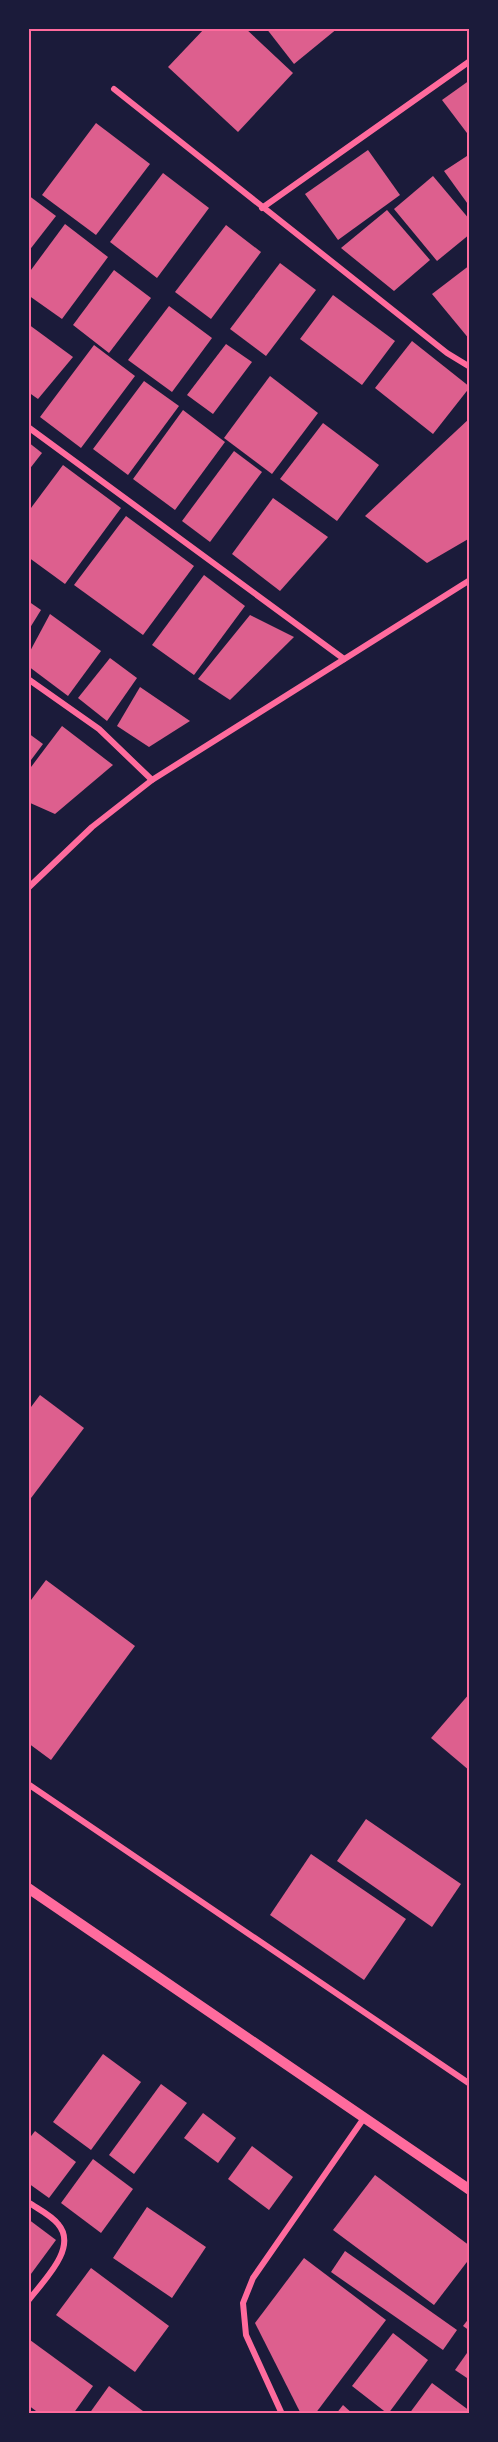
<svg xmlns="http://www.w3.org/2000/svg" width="498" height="2442" font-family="'Fira Sans',sans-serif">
	<rect width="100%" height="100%" fill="#1b1b3a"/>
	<!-- building -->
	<g fill="#dd5f8e">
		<polygon points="205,28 245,28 293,73 238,132 168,67"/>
		<polygon points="266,28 338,28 294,64"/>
		<polygon points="470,80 470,137 442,100"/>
		<polygon points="96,123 150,164 96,235 42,195"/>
		<polygon points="368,150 400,195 338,240 305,194"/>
		<polygon points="470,154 470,207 444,171"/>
		<polygon points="163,173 209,208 157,278 110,242"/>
		<polygon points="433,176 470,220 470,234 437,261 394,209"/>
		<polygon points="28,195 56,216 28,252"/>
		<polygon points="387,210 430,260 394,291 341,248"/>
		<polygon points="65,224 108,257 62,319 28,295 28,274"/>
		<polygon points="226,225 261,252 211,319 175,292"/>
		<polygon points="280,263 316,290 266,356 230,329"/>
		<polygon points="470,265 470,340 432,294"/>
		<polygon points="114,270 151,298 109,353 73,325"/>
		<polygon points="333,295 395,341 362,385 300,339"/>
		<polygon points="169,306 212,338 172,392 128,360"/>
		<polygon points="28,324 73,357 38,399 28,392"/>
		<polygon points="412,341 470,387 433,434 375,388"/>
		<polygon points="226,344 252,362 213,414 187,395"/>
		<polygon points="94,345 135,376 81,448 40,417"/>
		<polygon points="270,376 318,413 272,474 224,438"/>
		<polygon points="144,381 179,406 128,475 93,449"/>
		<polygon points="183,410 225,442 175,510 133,479"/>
		<polygon points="470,418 470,538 427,563 365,516"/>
		<polygon points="323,423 379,465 337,521 280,479"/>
		<polygon points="28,442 42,453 28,471"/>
		<polygon points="234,451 262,472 210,542 182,521"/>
		<polygon points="63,465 121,508 65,584 28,557 28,512"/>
		<polygon points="273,498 328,537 280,591 232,554"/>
		<polygon points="126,516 194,566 143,635 74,585"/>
		<polygon points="204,575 245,606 194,675 152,645"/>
		<polygon points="28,601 41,610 28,631"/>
		<polygon points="50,614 101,651 68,696 28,666 28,655"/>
		<polygon points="250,615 294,637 230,700 198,679"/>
		<polygon points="110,658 137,678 107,721 78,698"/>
		<polygon points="140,687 190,721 149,747 117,726"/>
		<polygon points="62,726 113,765 55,814 28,802 28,771"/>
		<polygon points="28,733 43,744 28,764"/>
		<polygon points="40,1395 84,1428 28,1502 28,1411"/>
		<polygon points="46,1580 135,1646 51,1760 28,1743 28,1604"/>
		<polygon points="470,1693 470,1771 431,1738"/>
		<polygon points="366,1819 461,1884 432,1927 337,1861"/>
		<polygon points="311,1854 406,1919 364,1980 270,1915"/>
		<polygon points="103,2054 141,2082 91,2150 53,2122"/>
		<polygon points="161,2084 187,2103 134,2174 109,2155"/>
		<polygon points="203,2113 236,2138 218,2163 184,2138"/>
		<polygon points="35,2131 76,2162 49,2198 28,2183 28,2140"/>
		<polygon points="252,2146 293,2177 269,2210 228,2179"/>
		<polygon points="93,2159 133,2189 101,2233 61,2203"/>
		<polygon points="375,2175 470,2246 470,2258 434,2305 333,2230"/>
		<polygon points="147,2207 206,2247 172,2298 113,2258"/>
		<polygon points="28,2219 56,2240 28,2278"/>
		<polygon points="345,2251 457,2330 443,2350 331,2272"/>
		<polygon points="304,2258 386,2320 315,2414 301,2414 255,2323"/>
		<polygon points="91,2268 169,2326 135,2372 56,2315"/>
		<polygon points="470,2317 470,2331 463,2326"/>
		<polygon points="393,2333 428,2360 388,2414 352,2386"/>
		<polygon points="30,2340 93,2386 73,2414 40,2414 28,2405"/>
		<polygon points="467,2353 470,2355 470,2380 455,2370"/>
		<polygon points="432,2383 470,2411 470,2414 409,2414"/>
		<polygon points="109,2386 147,2414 89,2414"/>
		<polygon points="343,2405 353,2414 336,2414"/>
	</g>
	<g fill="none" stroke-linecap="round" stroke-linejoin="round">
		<!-- minor -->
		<g stroke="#ff6b9d" stroke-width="6">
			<polyline points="114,89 447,353 470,367"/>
			<polyline points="262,208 470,61"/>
			<polyline points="28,427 344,659"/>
			<polyline points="28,679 99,729 152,780"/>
			<polyline points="28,888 92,827 152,780 470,580"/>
			<polyline points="28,1784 470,2084"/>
			<path d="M28 2202C38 2209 51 2215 58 2224 79 2248 42 2282 28 2301"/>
			<polyline points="282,2414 246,2335 243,2303 253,2278 364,2118"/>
		</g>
		<!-- tertiary -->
		<polyline stroke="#ff6b9d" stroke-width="10" points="28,1888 470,2190"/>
	</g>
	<!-- border -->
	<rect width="498" height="2442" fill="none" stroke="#1b1b3a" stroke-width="60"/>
	<rect x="30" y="30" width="438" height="2382" fill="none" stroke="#ff6b9d" stroke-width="2"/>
</svg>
